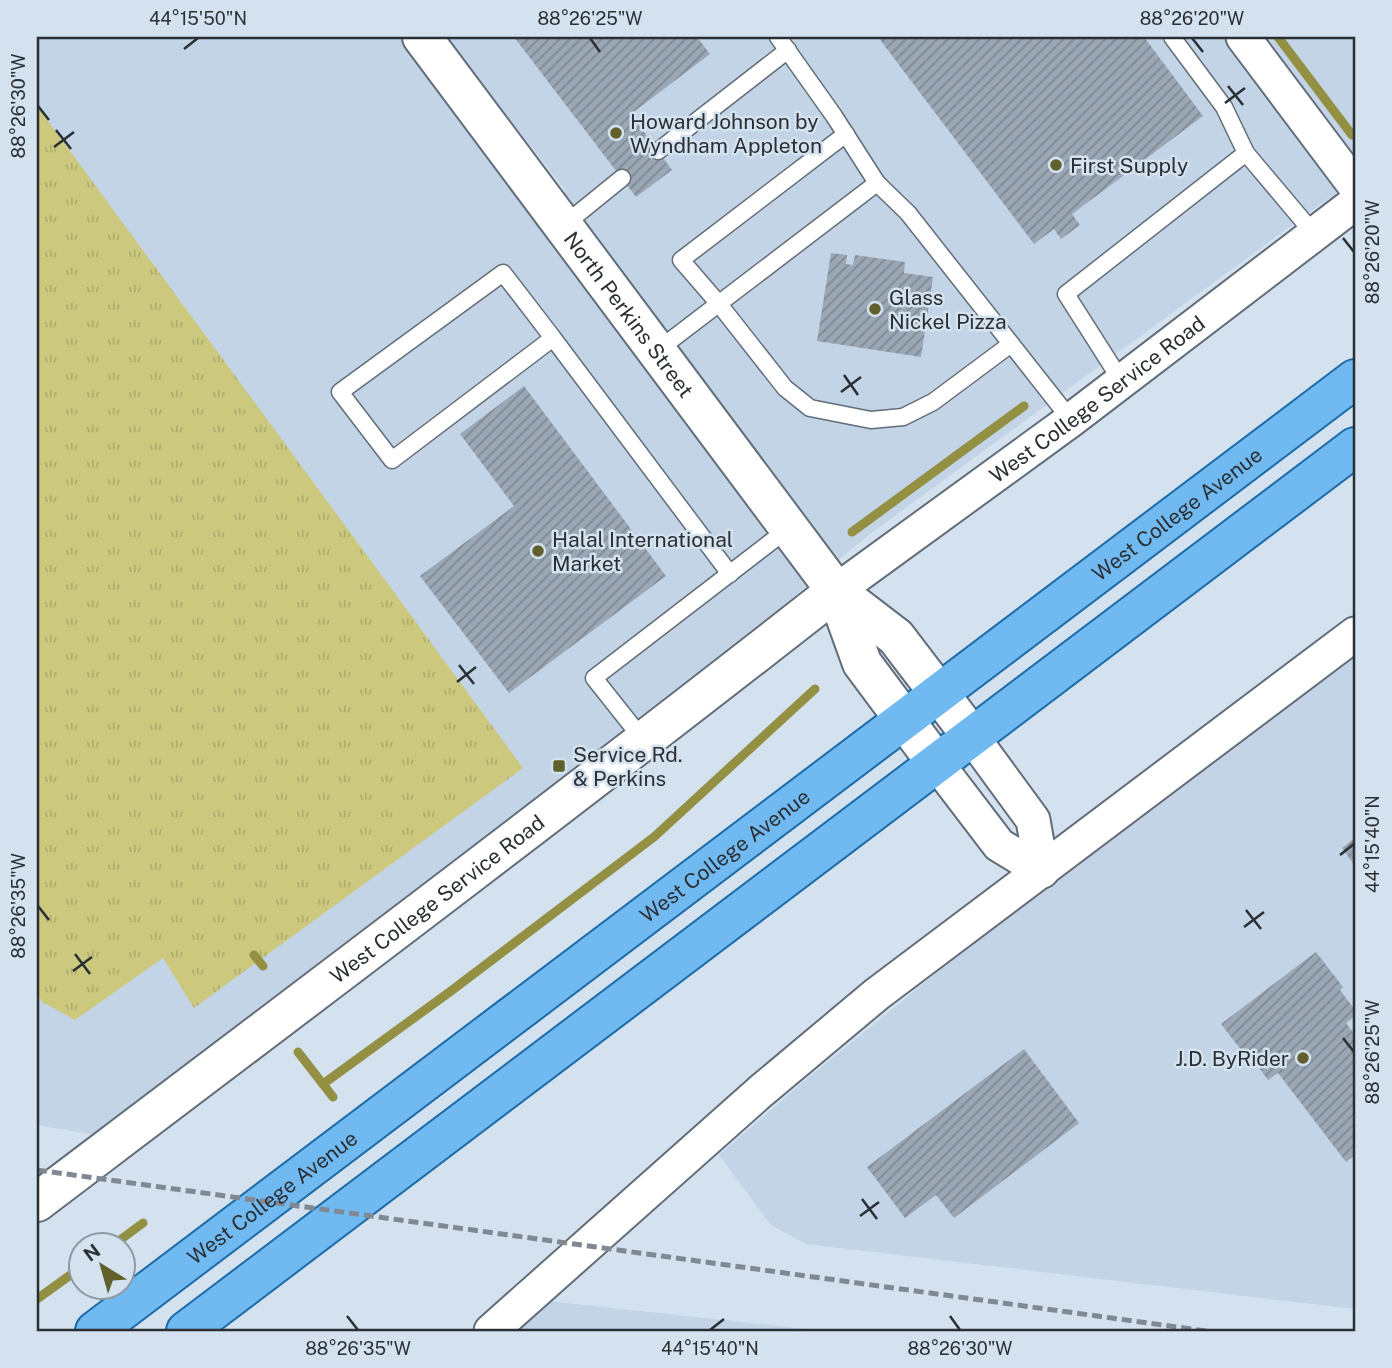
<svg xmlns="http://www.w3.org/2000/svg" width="1392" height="1368" font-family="'Public Sans',sans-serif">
	<defs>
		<pattern id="grass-tufts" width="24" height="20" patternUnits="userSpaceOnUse" patternTransform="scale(1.75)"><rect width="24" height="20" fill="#ccc97f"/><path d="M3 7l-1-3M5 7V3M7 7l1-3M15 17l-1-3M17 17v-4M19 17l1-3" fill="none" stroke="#afad6e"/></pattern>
		<pattern id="building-hatch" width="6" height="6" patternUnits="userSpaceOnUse" patternTransform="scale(1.75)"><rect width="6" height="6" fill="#9ba7b4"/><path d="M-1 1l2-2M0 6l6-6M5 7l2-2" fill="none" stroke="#7f8893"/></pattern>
	</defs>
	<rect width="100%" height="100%" fill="#d4e1ef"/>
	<!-- built -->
	<g fill="#c2d4e6">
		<polygon points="37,37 423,37 550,203 566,191 445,37 1355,37 1355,179 870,534 775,612 97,1135 37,1125"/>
		<polygon points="1355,656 1355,1309 806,1244 771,1225 719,1155 802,1083 962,952"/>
		<polygon points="529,1299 823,1331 491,1331"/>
	</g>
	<!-- grass -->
	<polygon fill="url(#grass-tufts)" points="37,106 523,768 194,1008 163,958 75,1020 42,1002 37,994"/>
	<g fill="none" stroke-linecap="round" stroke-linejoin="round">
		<!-- stream -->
		<g stroke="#939044" stroke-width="9">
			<polyline points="1278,37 1352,135"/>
			<polyline points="852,532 1024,406"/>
			<polyline points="254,955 263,966"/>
			<polyline points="298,1052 333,1097"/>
			<polyline points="323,1084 451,991 654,837 815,689"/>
			<polyline points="112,1246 143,1223"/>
			<polyline points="37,1299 80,1268"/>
		</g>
	</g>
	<!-- building -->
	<g fill="url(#building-hatch)">
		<polygon points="514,37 697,37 710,54 631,114 672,170 636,197"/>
		<polygon points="878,37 1144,37 1203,116 1072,214 1080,225 1061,239 1054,229 1034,244"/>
		<polygon points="831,253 847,255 846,264 853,265 855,255 905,262 904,273 933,277 921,357 817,341"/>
		<polygon points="524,386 666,576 509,693 420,576 514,506 460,434"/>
		<polygon points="1355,838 1355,866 1342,848"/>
		<polygon points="1316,952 1343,987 1340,990 1355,1010 1355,1016 1346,1023 1355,1035 1355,1155 1346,1162 1278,1073 1268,1080 1251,1057 1248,1059 1221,1024"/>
		<polygon points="1024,1049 1079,1123 954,1218 936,1195 905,1218 867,1167"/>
	</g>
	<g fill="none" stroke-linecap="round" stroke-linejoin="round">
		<!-- service casing -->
		<g stroke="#626d79" stroke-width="19">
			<g id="service">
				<polyline points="778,37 834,116 877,183"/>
				<polyline points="1172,37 1224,107 1246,153"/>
				<polyline points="846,134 681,260 719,304 785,388 810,408 871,420 903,417 933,402 1011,344"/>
				<polyline points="658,151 788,50"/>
				<polyline points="564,225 622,178"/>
				<polyline points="553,338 503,273 340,392 392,460 553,338 730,574"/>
				<polyline points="658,350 877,183 908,213 1071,420"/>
				<polyline points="1122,382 1066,294 1246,153 1315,235"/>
				<polyline points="644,741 594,678 789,528"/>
			</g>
		</g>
		<!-- minor casing -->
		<g stroke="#626d79" stroke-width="37">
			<g id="minor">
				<polyline points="1243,37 1355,186"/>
				<path id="s1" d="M836 591 1071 420 1355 203"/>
				<polyline points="973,738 1033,820 1042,871"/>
				<polyline points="938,765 999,845 1042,871"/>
				<polyline points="491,1331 761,1091 877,994 1355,634"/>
			</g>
		</g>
		<!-- tertiary casing -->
		<g stroke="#626d79" stroke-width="42">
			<g id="tertiary">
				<path id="s2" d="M422 37 836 591 862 663 938 765"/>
				<polyline points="836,591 896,637 973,738"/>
				<path id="s3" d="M37 1202C304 1000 572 798 836 591"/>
			</g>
		</g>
		<!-- primary casing -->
		<g stroke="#1b6ba8" stroke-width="42">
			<g id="primary">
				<path id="s4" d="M95 1331 1355 379"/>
				<polyline points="186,1331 1355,447"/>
			</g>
		</g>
		<!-- service -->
		<use href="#service" stroke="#fff" stroke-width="16"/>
		<!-- minor -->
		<use href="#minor" stroke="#fff" stroke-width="33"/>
		<!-- tertiary -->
		<use href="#tertiary" stroke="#fff" stroke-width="38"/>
		<!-- primary -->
		<use href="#primary" stroke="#71b9f1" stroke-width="38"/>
		<!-- rail -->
		<polyline stroke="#808993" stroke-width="5" stroke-dasharray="10 5" stroke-linecap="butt" points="37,1170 1206,1331"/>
	</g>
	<!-- ticks -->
	<path fill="none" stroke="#2a2f34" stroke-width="2.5" d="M590 38 600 52M1192 38 1203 52M184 49 198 38M1228 86 1243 105M1225 103 1245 88M38 106 49 120M56 130 71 149M54 147 74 132M1343 238 1354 252M844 375 858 395M841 392 861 377M459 665 474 684M457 682 476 667M1340 855 1354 844M38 906 49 920M1246 910 1261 929M1244 927 1264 912M75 954 90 974M73 971 92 957M1343 1038 1354 1052M862 1199 877 1219M860 1216 879 1202M347 1316 358 1330M950 1316 960 1330M710 1330 724 1319"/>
	<!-- markers -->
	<g fill="#615f2b" stroke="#d4e1ef" stroke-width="2.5">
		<circle cx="616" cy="133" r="7"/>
		<circle cx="1056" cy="165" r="7"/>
		<circle cx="875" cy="309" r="7"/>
		<circle cx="538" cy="551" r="7"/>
		<rect x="552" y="759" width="14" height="14" rx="3.5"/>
		<circle cx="1303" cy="1058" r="7"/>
	</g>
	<g text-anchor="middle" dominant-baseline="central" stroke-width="5" stroke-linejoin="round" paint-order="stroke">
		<!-- poi labels -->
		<g font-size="21" fill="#2a2f34" stroke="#d4e1ef" text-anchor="start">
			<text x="630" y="121">Howard Johnson by<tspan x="630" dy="24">Wyndham Appleton</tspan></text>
			<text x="1070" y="165">First Supply</text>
			<text x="889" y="297">Glass<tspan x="889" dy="24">Nickel Pizza</tspan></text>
			<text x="552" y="539">Halal International<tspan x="552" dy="24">Market</tspan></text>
			<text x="573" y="754">Service Rd.<tspan x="573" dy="24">&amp; Perkins</tspan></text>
			<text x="1289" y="1058" text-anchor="end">J.D. ByRider</text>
		</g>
		<!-- street labels -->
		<g font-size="21" fill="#2a2f34" stroke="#d4e1ef">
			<text stroke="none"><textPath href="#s2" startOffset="346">North Perkins Street</textPath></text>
			<text stroke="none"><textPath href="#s1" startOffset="324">West College Service Road</textPath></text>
			<text stroke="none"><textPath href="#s4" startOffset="1356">West College Avenue</textPath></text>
			<text stroke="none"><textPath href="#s4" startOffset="789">West College Avenue</textPath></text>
			<text stroke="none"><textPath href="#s3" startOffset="502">West College Service Road</textPath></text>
			<text stroke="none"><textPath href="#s4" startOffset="222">West College Avenue</textPath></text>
		</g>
	</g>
	<!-- border -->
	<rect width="1392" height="1368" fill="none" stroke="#d4e1ef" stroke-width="77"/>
	<!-- north arrow -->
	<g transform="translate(102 1266) rotate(323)"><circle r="33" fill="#d4e1ef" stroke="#909aa4" stroke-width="2"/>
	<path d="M0-5L12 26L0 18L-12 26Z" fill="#615f2b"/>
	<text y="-10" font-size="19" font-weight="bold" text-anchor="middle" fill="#2a2f34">N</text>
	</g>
	<rect x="38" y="38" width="1316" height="1292" fill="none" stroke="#2a2f34" stroke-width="2.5"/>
	<g font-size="18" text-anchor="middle" fill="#2a2f34">
		<text x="198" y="25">44°15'50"N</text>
		<text x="590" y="25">88°26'25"W</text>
		<text x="1192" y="25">88°26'20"W</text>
		<text transform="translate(19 106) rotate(-90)" y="6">88°26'30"W</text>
		<text transform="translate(1373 252) rotate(-90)" y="6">88°26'20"W</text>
		<text transform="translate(1373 844) rotate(-90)" y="6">44°15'40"N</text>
		<text transform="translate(19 906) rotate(-90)" y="6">88°26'35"W</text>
		<text transform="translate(1373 1052) rotate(-90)" y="6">88°26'25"W</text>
		<text x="358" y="1355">88°26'35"W</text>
		<text x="710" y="1355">44°15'40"N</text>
		<text x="960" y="1355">88°26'30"W</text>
	</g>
</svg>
